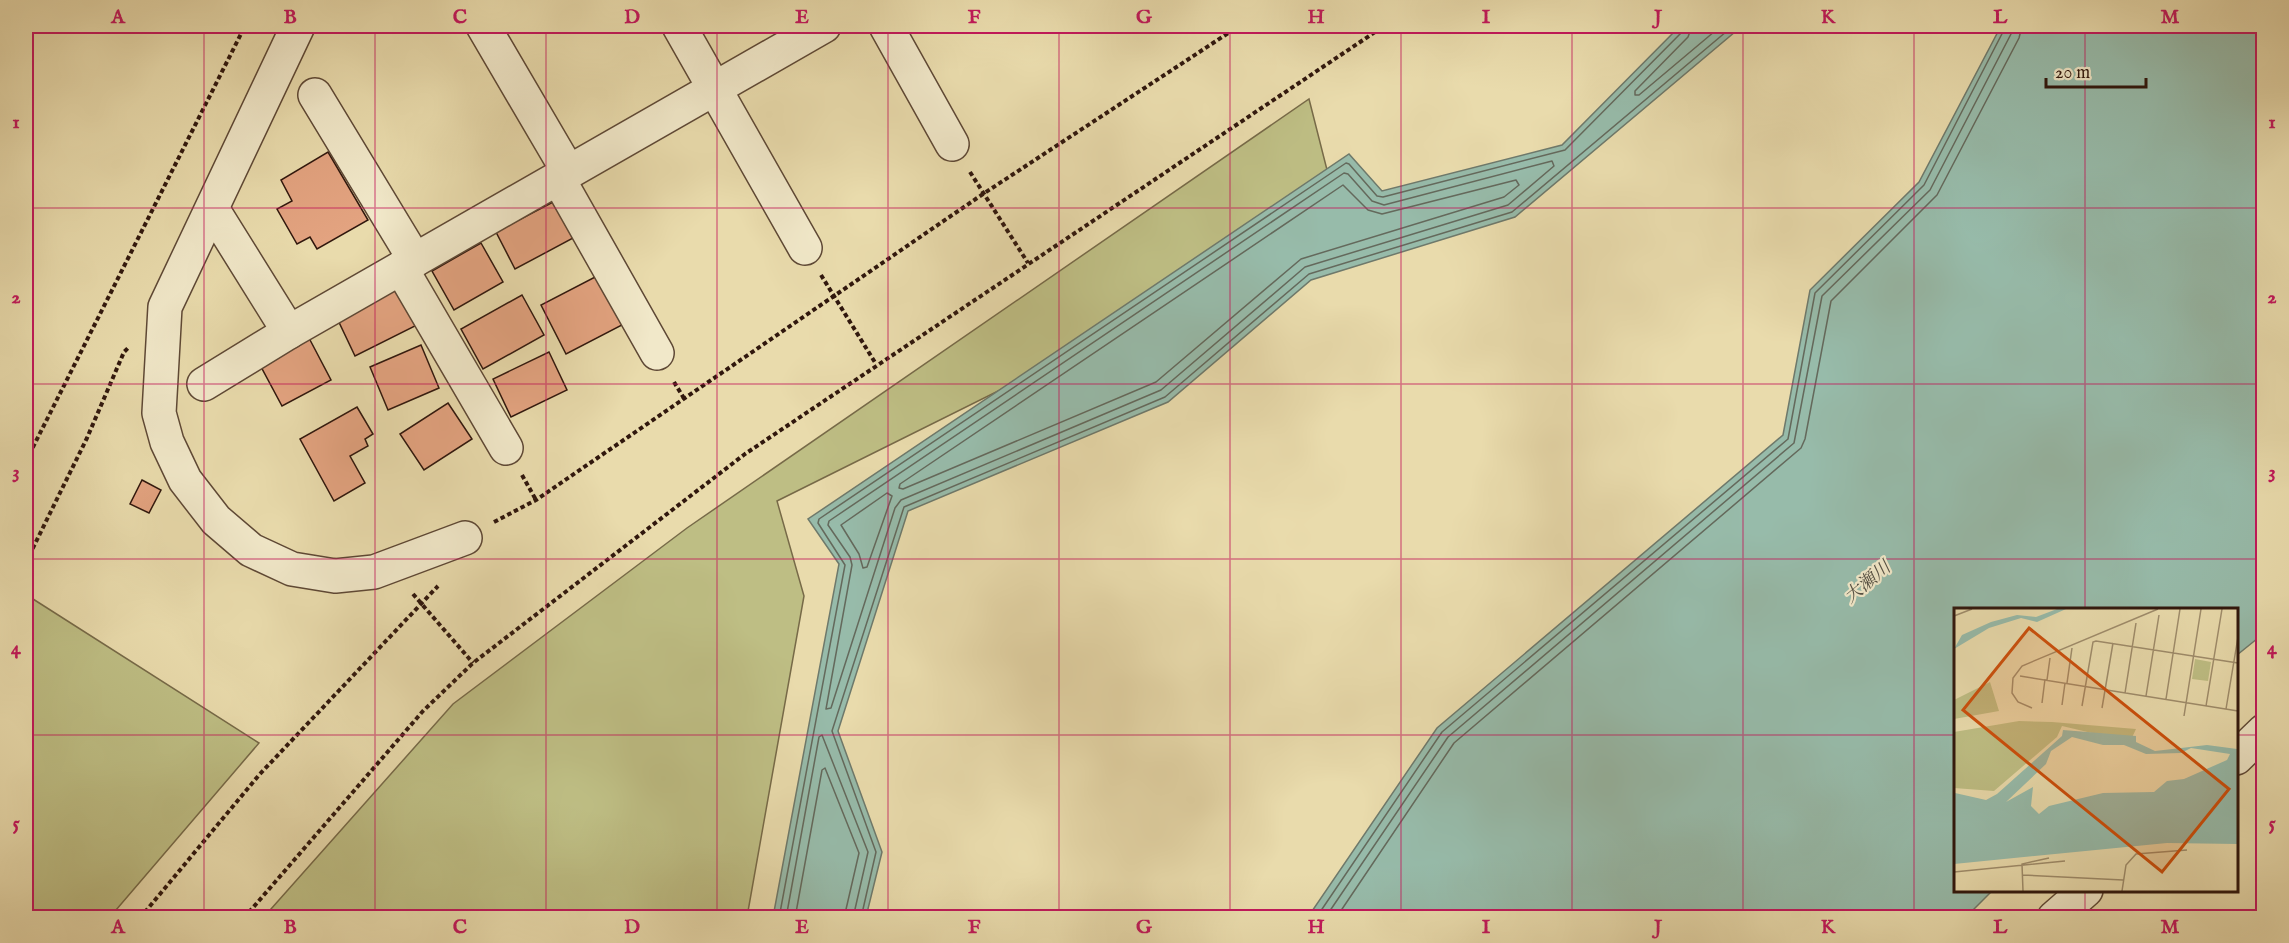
<svg xmlns="http://www.w3.org/2000/svg" width="2289" height="943" font-family="'IM FELL English','Noto Serif JP',serif">
	<rect width="100%" height="100%" fill="#e9dbac"/>
	<filter id="stains"><feTurbulence type="fractalNoise" baseFrequency=".00333" numOctaves="4"/><feColorMatrix values="0 0 0 0 .2 0 0 0 0 .09 0 0 0 0 .02 0 0 0 .5 -.17"/></filter>
	<radialGradient id="worn" r=".72"><stop offset=".6" stop-color="#630" stop-opacity="0"/><stop offset="1" stop-color="#630" stop-opacity=".3"/></radialGradient>
	<!-- green -->
	<g fill="#bebe84" stroke="#776a48" stroke-width="1.5">
		<polygon points="1309,99 1340,221 777,501 804,596 747,917 263,918 453,704 687,528"/>
		<polygon points="33,599 259,743 110,917 26,917 26,615"/>
	</g>
	<!-- water -->
	<g fill="#97bbaa" stroke="#6e796b" stroke-width="1.5">
		<polygon points="1680,26 1742,26 1515,217 1311,280 1168,402 908,511 838,731 882,852 866,917 773,917 839,564 808,519 1349,154 1382,191 1562,145"/>
		<polygon points="2001,26 2263,26 2263,634 2237,655 2236,610 1956,610 1956,890 1992,891 1966,917 1308,917 1437,728 1783,435 1810,290 1919,182"/>
	</g>
	<g fill="none" stroke-linecap="round" stroke-linejoin="round">
		<!-- shore -->
		<g stroke="#64695c" stroke-width="1.5">
			<polyline points="1692,26 1688,37 1635,91 1635,95 1639,95 1721,26"/>
			<polygon points="1552,161 1554,166 1508,205 1305,267 1161,390 901,500 895,508 831,708 826,709 852,565 850,557 828,525 829,521 1344,173 1348,174 1372,201 1384,205"/>
			<polygon points="1516,180 1519,185 1504,197 1301,259 1156,382 903,489 899,488 900,484 1343,185 1368,210 1382,214"/>
			<polygon points="887,493 892,496 867,567 863,568 859,554 841,525"/>
			<polyline points="779,918 845,565 818,523 819,519 1346,163 1349,164 1377,196 1383,197 1565,150 1682,32 1684,26"/>
			<polyline points="786,918 819,737 822,735 868,852 853,918"/>
			<polyline points="795,918 822,770 825,768 859,853 844,918"/>
			<polyline points="861,918 876,852 832,731 904,507 1165,397 1309,274 1512,212 1733,26"/>
			<polyline points="1316,918 1442,732 1788,439 1815,293 1924,185 2006,26"/>
			<polyline points="1325,918 1448,737 1794,443 1822,296 1930,190 2011,34 2013,26"/>
			<polyline points="1336,918 1454,743 1801,448 1805,439 1831,301 1937,195 2019,38 2022,26"/>
		</g>
	</g>
	<!-- building -->
	<g fill="#e3a380" stroke="#30170d" stroke-width="1.5">
		<polygon points="328,152 368,220 317,249 310,237 297,244 277,209 292,201 281,180"/>
		<polygon points="555,201 575,237 515,269 496,232"/>
		<polygon points="481,243 503,282 454,310 432,271"/>
		<polygon points="597,276 622,325 566,354 541,305"/>
		<polygon points="398,287 417,325 355,356 337,318"/>
		<polygon points="522,295 544,335 483,369 461,329"/>
		<polygon points="309,338 331,380 282,406 259,363"/>
		<polygon points="421,345 439,388 388,410 370,367"/>
		<polygon points="549,352 567,390 511,417 493,379"/>
		<polygon points="448,403 472,439 424,470 400,434"/>
		<polygon points="357,407 373,434 365,439 368,446 350,456 365,483 334,501 300,439"/>
		<polygon points="142,480 161,490 149,513 130,504"/>
	</g>
	<g fill="none" stroke-linecap="round" stroke-linejoin="round">
		<!-- street casing -->
		<g stroke="#5e4835" stroke-width="36">
			<g id="street">
				<polyline points="298,26 165,307 159,413 167,442 185,480 216,520 251,550 292,569 335,576 374,572 465,538"/>
				<polyline points="483,26 568,171"/>
				<polyline points="679,26 805,248"/>
				<polyline points="886,26 952,144"/>
				<polyline points="315,95 415,260"/>
				<polyline points="558,178 657,353"/>
				<polyline points="213,210 289,332"/>
				<polyline points="401,268 506,448"/>
				<polyline points="204,384 289,332 824,26"/>
				<polyline points="2236,758 2264,731"/>
				<polyline points="2054,918 2086,890"/>
			</g>
		</g>
		<!-- path -->
		<g stroke="#30170d" stroke-width="4" stroke-dasharray="4.5 3" stroke-linecap="butt">
			<polyline points="970,172 1028,263"/>
			<polyline points="821,275 876,364"/>
			<polyline points="674,382 685,400"/>
			<polyline points="26,461 245,26"/>
			<polyline points="522,475 536,500"/>
			<polyline points="494,522 536,500 983,194 1239,26"/>
			<polyline points="26,562 87,438 124,352 129,347"/>
			<polyline points="413,594 473,663"/>
			<polyline points="140,918 259,775 438,586"/>
			<polyline points="244,918 423,711 473,663 745,454 1384,26"/>
		</g>
		<!-- street -->
		<use href="#street" stroke="#f1e8c9" stroke-width="33"/>
	</g>
	<!-- grid -->
	<path fill="none" stroke="#c2185b" stroke-width="1.5" stroke-opacity="0.55" d="M204 26V918M375 26V918M546 26V918M717 26V918M888 26V918M1059 26V918M1230 26V918M1401 26V918M1572 26V918M1743 26V918M1914 26V918M2085 26V610M26 208H2264M26 384H2264M26 559H2264M26 735H1956M2236 735H2264M2085 890V918"/>
	<g text-anchor="middle" dominant-baseline="central" stroke-width="4.5" stroke-linejoin="round" paint-order="stroke">
		<!-- water labels -->
		<g font-size="18" font-style="italic" fill="#545044" stroke="#f1e8c9">
			<text transform="translate(1868 583) rotate(-40)">大瀬川</text>
		</g>
	</g>
	<!-- overview -->
	<g transform="translate(1954 608)">
		<rect width="284" height="284" fill="#e9dbac"/>
		<path d="M241 51 257 54 254 73 238 71ZM36 74 45 103 0 111V92ZM65 113 98 114 182 121 176 134 108 118 103 129 40 183 0 180V124Z" fill="#bebe84"/>
		<path d="M103 1H112L83 14 67 10 35 20 0 41 8 27 37 14 63 7 82 9ZM109 122 182 128V134L201 143 253 137 283 141V236L213 235 0 256 1 185 32 192 43 186 108 128ZM118 129 149 137H170L192 146 227 145 237 140 276 146 273 152 230 171 213 173 200 184 149 185 95 198 85 206 77 198 79 179 52 194 92 156 97 143Z" fill="#97bbaa" fill-rule="evenodd"/>
		<path fill="none" stroke="#9f8d6c" stroke-width="1.5" d="M0 8 18 1M66 68 284 103M93 72 96 50M113 75 118 40M171 85 182 15M192 88 205 7M212 91 226 1M88 95 91 71M108 97 111 75M128 98 139 34 142 33 284 55M252 98 268 1M78 100 64 94 58 85 59 70 68 58 204 1M148 100 159 35M272 101 284 29M230 108 247 1M0 264 111 253M68 267 169 272M69 283 68 256 95 250M168 283 172 257 182 246 233 242"/>
		<path fill="#cc4f0c" fill-opacity="0.15" stroke="#cc4f0c" stroke-width="3" d="M75 20 275 181 208 264 9 102Z"/>
		<rect width="284" height="284" fill="none" stroke="#30170d" stroke-width="3"/>
	</g>
	<!-- margin -->
	<rect width="2289" height="943" fill="none" stroke="#e9dbac" stroke-width="66"/>
	<!-- scale -->
	<path d="M2046 78v9h100v-9" fill="none" stroke="#30170d" stroke-width="3"/>
	<text x="2055" y="78" font-size="18" fill="#30170d" stroke="#f1e8c9" stroke-width="4.5" paint-order="stroke">20 m</text>
	<rect x="33" y="33" width="2223" height="877" fill="none" stroke="#c2185b" stroke-width="2"/>
	<g font-size="20" text-anchor="middle" font-weight="bold" fill="#c2185b">
		<text x="118" y="23">A</text>
		<text x="290" y="23">B</text>
		<text x="460" y="23">C</text>
		<text x="632" y="23">D</text>
		<text x="802" y="23">E</text>
		<text x="974" y="23">F</text>
		<text x="1144" y="23">G</text>
		<text x="1316" y="23">H</text>
		<text x="1486" y="23">I</text>
		<text x="1658" y="23">J</text>
		<text x="1828" y="23">K</text>
		<text x="2000" y="23">L</text>
		<text x="2170" y="23">M</text>
		<text x="16" y="128">1</text>
		<text x="2272" y="128">1</text>
		<text x="16" y="303">2</text>
		<text x="2272" y="303">2</text>
		<text x="16" y="478">3</text>
		<text x="2272" y="478">3</text>
		<text x="16" y="654">4</text>
		<text x="2272" y="654">4</text>
		<text x="16" y="829">5</text>
		<text x="2272" y="829">5</text>
		<text x="118" y="933">A</text>
		<text x="290" y="933">B</text>
		<text x="460" y="933">C</text>
		<text x="632" y="933">D</text>
		<text x="802" y="933">E</text>
		<text x="974" y="933">F</text>
		<text x="1144" y="933">G</text>
		<text x="1316" y="933">H</text>
		<text x="1486" y="933">I</text>
		<text x="1658" y="933">J</text>
		<text x="1828" y="933">K</text>
		<text x="2000" y="933">L</text>
		<text x="2170" y="933">M</text>
	</g>
	<rect width="100%" height="100%" filter="url(#stains)"/>
	<rect width="100%" height="100%" fill="url(#worn)"/>
</svg>
